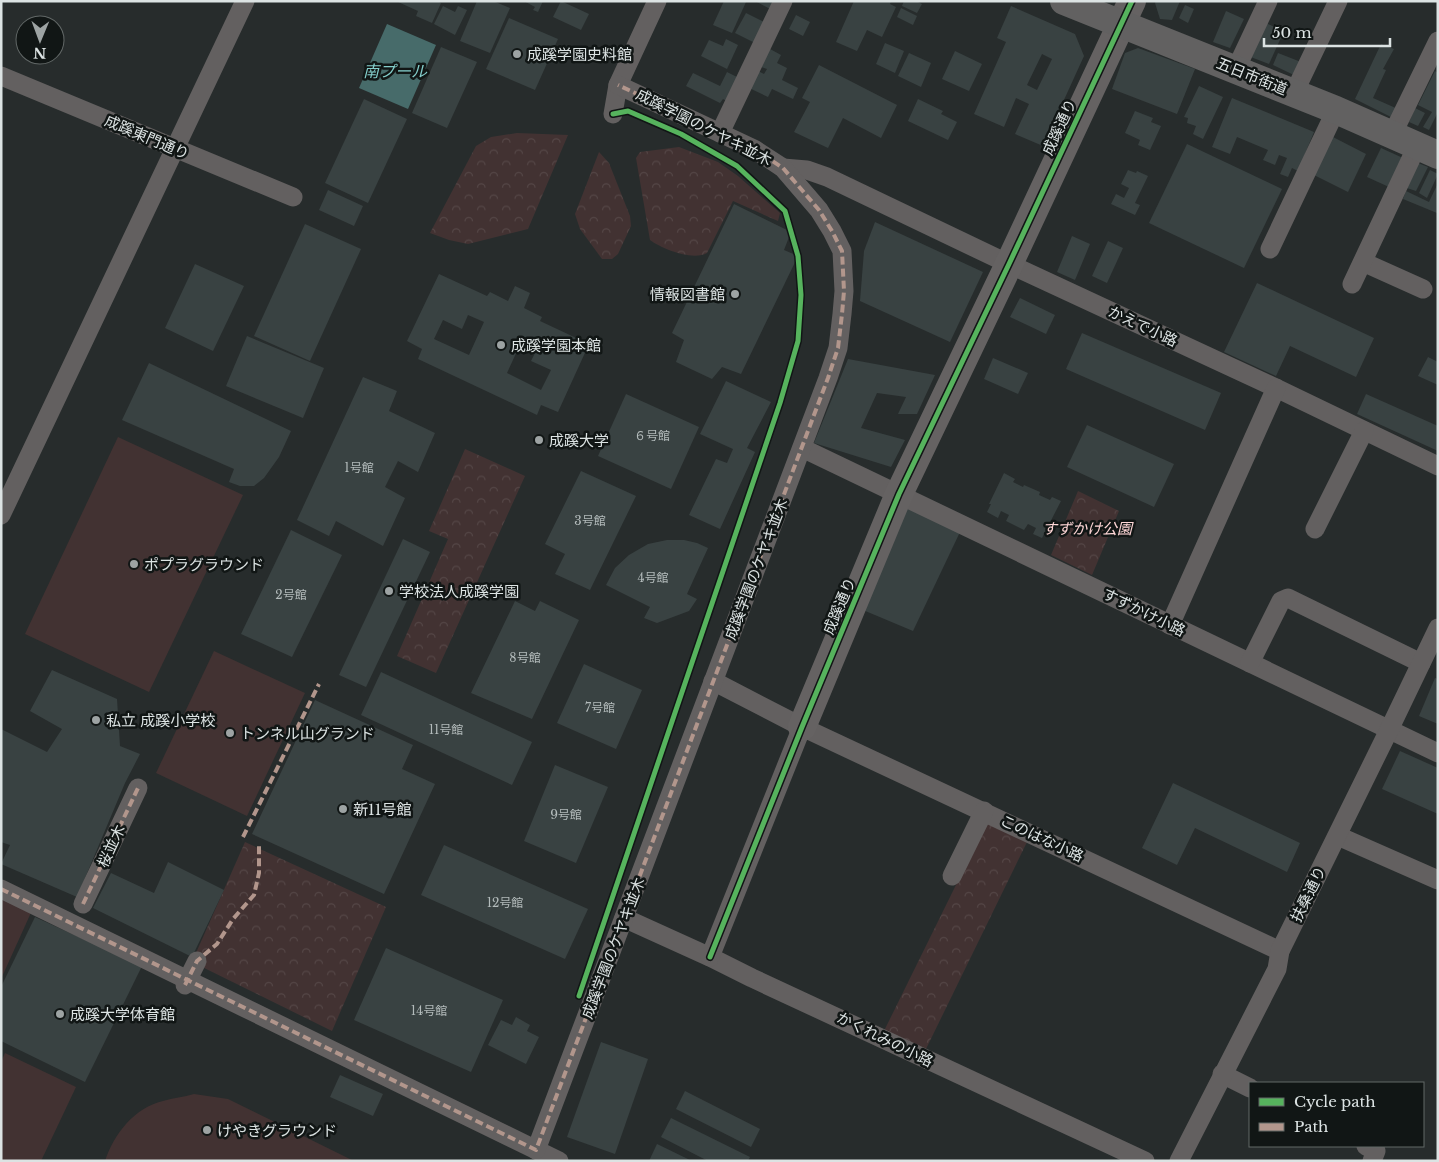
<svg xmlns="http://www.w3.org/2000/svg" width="1439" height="1162" font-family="'Libre Baskerville','Noto Sans JP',serif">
	<defs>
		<pattern id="forest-crowns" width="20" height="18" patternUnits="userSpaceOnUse" patternTransform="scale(1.25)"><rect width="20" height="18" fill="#423232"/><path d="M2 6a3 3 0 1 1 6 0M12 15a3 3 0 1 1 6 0" fill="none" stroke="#544646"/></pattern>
	</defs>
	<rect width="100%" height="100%" fill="#272c2c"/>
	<!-- grass -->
	<g fill="#423232">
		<polygon points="118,437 243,495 149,692 25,634"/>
		<polygon points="214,651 305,693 247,816 156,773"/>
		<polygon points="1,891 34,906 1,979"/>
		<polygon points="5,1053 76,1087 41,1161 1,1161 1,1062"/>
		<path d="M194 1094 228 1099 354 1161H105C114 1134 134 1108 163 1101 173 1098 184 1097 194 1094Z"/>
	</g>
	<!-- forest -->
	<g fill="url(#forest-crowns)">
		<polygon points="517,133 568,135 528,229 468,244 449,240 430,233 476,146 491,137"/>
		<path d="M679 147 718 162 738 176 780 213 778 221 733 201 707 253C693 261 662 249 650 240L636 158 640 152Z"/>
		<polygon points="599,152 609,163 630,216 631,226 618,254 612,259 602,259 580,229 575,214"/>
		<polygon points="465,449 525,476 436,673 397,656 448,539 429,531"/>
		<polygon points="1078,491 1119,511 1092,575 1051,555"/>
		<polygon points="987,822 1028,840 925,1051 884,1031"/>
		<polygon points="245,842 386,907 332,1031 192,962"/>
	</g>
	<!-- water -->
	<polygon fill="#476b6a" points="387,24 436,45 408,109 359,88"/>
	<!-- building -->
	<g fill="#394242" fill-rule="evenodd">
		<polygon points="396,1 437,1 441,3 432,23 416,16 418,11"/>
		<polygon points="477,1 493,1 510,8 490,53 460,41"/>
		<polygon points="524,1 543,1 538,12 533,10 535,7"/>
		<polygon points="561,1 589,14 581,30 553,17"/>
		<polygon points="724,1 746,2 732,33 713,25"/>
		<polygon points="755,1 776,1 772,10"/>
		<polygon points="854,1 891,1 890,4 896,7 882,37 867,30 857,51 836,42"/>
		<polygon points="904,1 916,1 922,4 917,13 902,6"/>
		<polygon points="1156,1 1180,1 1172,20 1160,19 1155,3"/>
		<polygon points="1185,5 1194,9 1188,23 1179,18"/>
		<polygon points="443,6 455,12 458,6 467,10 455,35 434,24"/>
		<path d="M1011 6 1075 34 1084 56 1043 146 1015 134 1029 104 1016 98 1004 127 974 114 1006 42 997 38ZM1042 54 1052 59 1037 90 1027 85Z"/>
		<polygon points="901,8 917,16 913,25 897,17"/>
		<polygon points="1226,11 1244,19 1230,48 1213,42"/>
		<polygon points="746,13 766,23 755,43 735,33"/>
		<polygon points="796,15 810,22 803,36 789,29"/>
		<polygon points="509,18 558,39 535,90 486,69"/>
		<polygon points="1263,22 1284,31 1269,64 1248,56"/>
		<polygon points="726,39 738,45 727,69 701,56 709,40 723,46"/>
		<polygon points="885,43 904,51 895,73 876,64"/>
		<polygon points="1381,44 1394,49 1383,69 1386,70 1373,98 1398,109 1393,118 1355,99"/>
		<polygon points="441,47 477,62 447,128 412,113"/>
		<polygon points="1138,48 1195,69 1177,114 1112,89 1125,53"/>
		<polygon points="770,49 781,55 777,63 787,68 782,80 798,88 793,99 772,89 768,97 747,87 756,70 764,74 767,69 761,67"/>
		<polygon points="955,51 982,64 969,91 942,79"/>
		<polygon points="909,53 931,63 921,87 898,76"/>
		<polygon points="1278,53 1301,62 1296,76 1273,65"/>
		<polygon points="819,65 897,105 881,138 843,118 828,148 794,132 810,102 802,98"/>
		<polygon points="1435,71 1438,73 1438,112 1429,130 1423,127 1432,112 1418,105"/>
		<polygon points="727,72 739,78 727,101 723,99 720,103 686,86 693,73 720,86"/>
		<polygon points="1199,86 1223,97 1203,139 1193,134 1196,126 1187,123 1188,118 1184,117"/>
		<polygon points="1232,98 1314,132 1298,171 1292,168 1288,177 1280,174 1287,158 1279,155 1275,165 1263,160 1268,150 1237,137 1230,154 1212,147"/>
		<polygon points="364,99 407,119 368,203 325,183"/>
		<polygon points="918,99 943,111 941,114 957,122 948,140 908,121"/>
		<polygon points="1415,108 1425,113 1418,126 1409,122"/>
		<polygon points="1135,111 1153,118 1151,122 1161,126 1150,150 1138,145 1140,140 1125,133"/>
		<polygon points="1333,137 1366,154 1348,192 1314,175"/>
		<polygon points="1187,144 1282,189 1244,268 1149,223"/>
		<polygon points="1381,148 1403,158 1389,187 1367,177"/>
		<polygon points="1418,163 1428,167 1416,191 1407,188"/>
		<polygon points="1128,170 1136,173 1137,171 1148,176 1135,203 1140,205 1135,215 1111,204 1116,194 1124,198 1129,188 1121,184"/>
		<polygon points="1430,170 1438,174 1427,198 1419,193"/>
		<polygon points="1438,183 1437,213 1403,199 1406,191 1429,202"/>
		<polygon points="328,190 363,206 354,226 319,210"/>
		<polygon points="734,204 791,232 784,250 798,256 741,374 722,367 712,379 676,362 684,340 672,333"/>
		<polygon points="875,222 983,272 950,342 860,301 864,251"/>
		<polygon points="305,224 361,249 310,361 254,336"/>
		<polygon points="1072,236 1090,244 1075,280 1057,272"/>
		<polygon points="1108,241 1123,248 1107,283 1092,276"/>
		<polygon points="195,264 244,286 213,351 165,328"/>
		<path d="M439 274 487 296 490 292 508 301 515 286 530 293 524 308 542 317 540 321 589 344 558 412 541 405 537 415 418 359 422 349 407 341ZM468 315 484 322 469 355 434 339 443 320 462 329ZM523 341 538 347 531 361 551 370 541 390 507 373 518 349 527 354 531 346 522 343Z"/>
		<polygon points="1257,283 1374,338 1356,377 1290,346 1276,376 1224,352"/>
		<polygon points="1020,298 1055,315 1046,334 1010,317"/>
		<polygon points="1082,333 1221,393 1205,430 1066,369"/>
		<polygon points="247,336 324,368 303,418 226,386"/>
		<polygon points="1428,357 1438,362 1438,385 1418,376"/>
		<polygon points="993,358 1028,373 1018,394 984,379"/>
		<polygon points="848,359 935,375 917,414 898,414 906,397 877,393 861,428 905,440 891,467 814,443"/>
		<polygon points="149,363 291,431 279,457 264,478 254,486 240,486 229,482 234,469 122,420"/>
		<polygon points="363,377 397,391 389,411 435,433 418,472 398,461 385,487 405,498 383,546 336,521 329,536 297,520"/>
		<polygon points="726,381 771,402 747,448 755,452 720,529 689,515 716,459 727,463 733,449 700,434"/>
		<polygon points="626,394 699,427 671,489 598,456"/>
		<polygon points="1366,394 1438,426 1438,451 1357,414"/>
		<polygon points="1087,425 1174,464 1154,507 1067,467"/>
		<polygon points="581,471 636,496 590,590 555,574 565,554 545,544"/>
		<polygon points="1004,473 1015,479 1013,482 1023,487 1024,485 1040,492 1039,495 1050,500 1052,497 1061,501 1042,538 1033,534 1036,528 1028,524 1024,530 1006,521 1009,515 1001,511 998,518 987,512 991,504 989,504"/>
		<polygon points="908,507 960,532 913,631 863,610"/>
		<polygon points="291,530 342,555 292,657 241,634"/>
		<polygon points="403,539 430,552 366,687 339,675"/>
		<polygon points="667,540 684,540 697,543 708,548 687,594 697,599 689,611 657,623 644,618 650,607 606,585 615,568 629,555 648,544"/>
		<polygon points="515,601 535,611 540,601 579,620 532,719 471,693"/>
		<polygon points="584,664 642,690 616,749 557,723"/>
		<polygon points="52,670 117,699 120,746 140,754 125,783 77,897 1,864 10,845 1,842 1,729 47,752 62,729 30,711"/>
		<polygon points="381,672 532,742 512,785 361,715"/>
		<polygon points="1435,678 1438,679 1438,724 1419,716"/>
		<polygon points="315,700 413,745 402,769 435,784 384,894 252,834"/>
		<polygon points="1400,751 1438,768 1438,814 1382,789"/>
		<polygon points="555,765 608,787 576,863 524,841"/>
		<polygon points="1173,783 1300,843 1287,872 1195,828 1177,865 1142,848"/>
		<polygon points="444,845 588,909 565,959 421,895"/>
		<polygon points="168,862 224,890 192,957 93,908 111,873 154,893"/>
		<polygon points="35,917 142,966 85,1082 1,1041 1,987"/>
		<polygon points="386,948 503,1000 471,1072 354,1020"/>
		<polygon points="516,1017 530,1025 527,1031 539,1037 526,1064 488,1045 501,1020 512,1025"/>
		<polygon points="601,1042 648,1059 615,1154 567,1137"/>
		<polygon points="340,1075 383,1094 373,1116 330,1097"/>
		<polygon points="685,1091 760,1129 751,1147 676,1109"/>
		<polygon points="671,1118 750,1157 748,1161 708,1161 661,1137"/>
		<polygon points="657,1144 692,1161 649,1161"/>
	</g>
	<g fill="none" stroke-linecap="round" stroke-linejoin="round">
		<!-- street -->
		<g stroke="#636060" stroke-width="19">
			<polyline points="1236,69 1268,1"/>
			<polyline points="1,76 293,197"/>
			<polyline points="1294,93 1338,1"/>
			<polyline points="613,114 618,85 657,1"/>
			<polyline points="720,133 783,1"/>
			<polyline points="1392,135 1438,41"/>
			<polyline points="783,168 807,170 827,177 1009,264 1276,388 1438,466"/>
			<polyline points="1270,249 1336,110"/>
			<polyline points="1363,262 1423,289"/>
			<polyline points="1352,284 1417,146"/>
			<polyline points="802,448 1438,753"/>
			<polyline points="1,515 245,1"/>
			<polyline points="1315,529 1364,431"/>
			<polyline points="1170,625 1276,388"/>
			<polyline points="1250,663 1281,601 1288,598 1421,663"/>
			<polyline points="713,681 802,727 1280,951"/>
			<polyline points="1338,836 1438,880"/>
			<polyline points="952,876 984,811"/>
			<polyline points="1,889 559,1161"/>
			<polyline points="83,904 138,788"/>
			<polyline points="624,918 710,957 752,978 1145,1161"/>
			<polyline points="710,957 802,727"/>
			<polyline points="185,985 197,961"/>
			<polyline points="1222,1074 1250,1088"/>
			<polyline points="1366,1146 1376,1151 1372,1161"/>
			<polyline points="536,1150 828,378 838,348 842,314 844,291 842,251 832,231 819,210 783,168 754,149 618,85"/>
			<polyline points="1179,1161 1277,969 1280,951 1389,730 1438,628"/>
		</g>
		<!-- secondary -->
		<polyline stroke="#656262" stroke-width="28" points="802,727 899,494 1009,264 1132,1"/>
		<!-- primary -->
		<polyline stroke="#626161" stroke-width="28" points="1064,1 1336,110 1438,155"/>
		<!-- quiet -->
		<g stroke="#b2968c" stroke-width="4" stroke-dasharray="8 4" stroke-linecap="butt">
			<polyline points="243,837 319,684"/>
			<polyline points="1,889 536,1150 828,378 838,348 842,314 844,291 842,251 832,231 819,210 783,168 754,149 618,85"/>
			<polyline points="83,904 138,788"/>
			<polyline points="185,985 197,961 217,944 233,919 254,895 259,873 259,845"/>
		</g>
		<!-- cycleway casing -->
		<g stroke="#111615" stroke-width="8">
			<g id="cycleway">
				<polyline points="710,957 802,727 899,494 1009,264 1132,1"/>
				<polyline points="579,996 780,403 798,341 801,295 798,256 785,211 737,166 681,134 628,111 613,114"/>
			</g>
		</g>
		<!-- cycleway -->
		<use href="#cycleway" stroke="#56b35d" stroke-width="5"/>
	</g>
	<!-- markers -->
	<g fill="#9da3a3" stroke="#111615" stroke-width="2">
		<circle cx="517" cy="54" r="5"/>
		<circle cx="735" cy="294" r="5"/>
		<circle cx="501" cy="345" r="5"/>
		<circle cx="539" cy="440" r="5"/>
		<circle cx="134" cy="564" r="5"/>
		<circle cx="389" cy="591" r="5"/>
		<circle cx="96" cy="720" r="5"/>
		<circle cx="230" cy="733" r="5"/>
		<circle cx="343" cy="809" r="5"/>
		<circle cx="60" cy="1014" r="5"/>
		<circle cx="207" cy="1130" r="5"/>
	</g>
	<g text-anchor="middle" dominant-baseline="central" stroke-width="5" stroke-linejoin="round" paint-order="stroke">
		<!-- number labels -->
		<g font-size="12" fill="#b3bbbb">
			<text x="652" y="435">６号館</text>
			<text x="359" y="467">1号館</text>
			<text x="590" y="520">3号館</text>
			<text x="653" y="577">4号館</text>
			<text x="291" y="594">2号館</text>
			<text x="525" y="657">8号館</text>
			<text x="600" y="707">7号館</text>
			<text x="446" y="729">11号館</text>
			<text x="566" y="814">9号館</text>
			<text x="505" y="902">12号館</text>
			<text x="429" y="1010">14号館</text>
		</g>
		<!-- poi labels -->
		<g font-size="15" fill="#dce3e3" stroke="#111615" text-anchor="start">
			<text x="527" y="54">成蹊学園史料館</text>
			<text x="725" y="294" text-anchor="end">情報図書館</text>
			<text x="511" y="345">成蹊学園本館</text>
			<text x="549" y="440">成蹊大学</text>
			<text x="144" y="564">ポプラグラウンド</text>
			<text x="399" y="591">学校法人成蹊学園</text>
			<text x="106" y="720">私立 成蹊小学校</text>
			<text x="240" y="733">トンネル山グランド</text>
			<text x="353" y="809">新11号館</text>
			<text x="70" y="1014">成蹊大学体育館</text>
			<text x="217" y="1130">けやきグラウンド</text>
		</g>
		<!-- street labels -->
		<g font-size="15" fill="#dce3e3" stroke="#111615">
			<text transform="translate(1252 76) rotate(22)">五日市街道</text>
			<text transform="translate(704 127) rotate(27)">成蹊学園のケヤキ並木</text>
			<text transform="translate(1059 127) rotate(-65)">成蹊通り</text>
			<text transform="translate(147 137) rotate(23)">成蹊東門通り</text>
			<text transform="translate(1143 326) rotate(25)">かえで小路</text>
			<text transform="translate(756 569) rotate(-69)">成蹊学園のケヤキ並木</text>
			<text transform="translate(839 606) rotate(-67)">成蹊通り</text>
			<text transform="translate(1144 612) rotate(26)">すずかけ小路</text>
			<text transform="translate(1042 838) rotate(25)">このはな小路</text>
			<text transform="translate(111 846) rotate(-65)">桜並木</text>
			<text transform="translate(1308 894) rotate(-64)">扶桑通り</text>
			<text transform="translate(613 948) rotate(-69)">成蹊学園のケヤキ並木</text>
			<text transform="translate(885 1039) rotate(26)">かくれみの小路</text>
		</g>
		<!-- park labels -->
		<g font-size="15" font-style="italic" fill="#ffd7d7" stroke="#111615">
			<text x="1087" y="528">すずかけ公園</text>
		</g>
		<!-- water labels -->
		<g font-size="16" font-style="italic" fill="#84cecb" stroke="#111615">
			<text x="395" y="71">南プール</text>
		</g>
	</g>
	<!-- border -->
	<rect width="1439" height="1162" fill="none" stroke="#dce3e3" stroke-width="5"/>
	<!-- legend -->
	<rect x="1249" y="1082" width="175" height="65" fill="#111615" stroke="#626867"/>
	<rect x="1259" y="1098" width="25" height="8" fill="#56b35d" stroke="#626867"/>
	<text x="1294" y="1107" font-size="15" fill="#dce3e3">Cycle path</text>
	<rect x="1259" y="1123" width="25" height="8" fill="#b2968c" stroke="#626867"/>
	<text x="1294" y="1132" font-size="15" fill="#dce3e3">Path</text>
	<!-- north arrow -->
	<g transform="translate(40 40) rotate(181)"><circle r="24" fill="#111615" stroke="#626867"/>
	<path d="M0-4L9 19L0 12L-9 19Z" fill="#9da3a3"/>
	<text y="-8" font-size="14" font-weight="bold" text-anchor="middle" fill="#dce3e3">N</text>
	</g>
	<!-- scale -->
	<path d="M1264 38v8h126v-8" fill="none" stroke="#dce3e3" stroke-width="2.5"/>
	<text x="1272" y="38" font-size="15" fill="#dce3e3" stroke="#111615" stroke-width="4" paint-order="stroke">50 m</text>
</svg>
